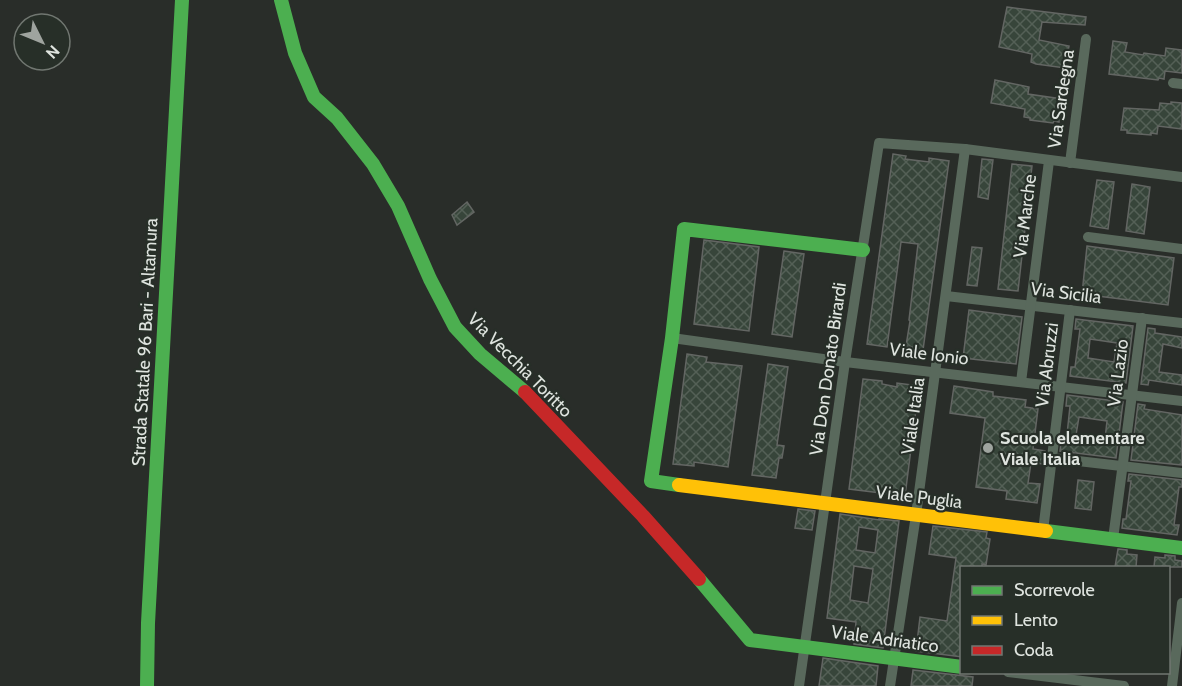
<svg xmlns="http://www.w3.org/2000/svg" width="1182" height="686" font-family="Cabin,sans-serif">
	<defs>
		<pattern id="building-cross-hatch" width="8" height="8" patternUnits="userSpaceOnUse" patternTransform="scale(1.5)"><rect width="8" height="8" fill="#37453a"/><path d="M0 0l8 8M0 8l8-8" fill="none" stroke="#546056"/></pattern>
	</defs>
	<rect width="100%" height="100%" fill="#292d29"/>
	<!-- building -->
	<g fill="url(#building-cross-hatch)" stroke="#636663" stroke-width="1.5" fill-rule="evenodd">
		<polygon points="1007,7 1086,17 1085,25 1042,22 1039,40 1069,46 1065,68 1036,64 1031,62 1032,54 999,47"/>
		<polygon points="1113,41 1127,43 1125,52 1143,55 1144,53 1165,56 1166,48 1182,50 1182,73 1165,71 1164,79 1159,78 1158,80 1109,74"/>
		<polygon points="995,80 1029,87 1028,94 1062,99 1059,122 1054,121 1053,123 1030,120 1030,118 1024,117 1025,109 991,103"/>
		<polygon points="1171,102 1182,103 1182,129 1158,126 1157,134 1151,133 1151,135 1127,133 1127,130 1121,130 1124,108 1159,110 1160,103 1171,104"/>
		<polygon points="893,154 906,156 905,159 929,162 929,158 949,161 923,350 906,346 910,321 909,320 918,244 901,242 887,347 867,344"/>
		<polygon points="982,159 993,160 988,199 978,197"/>
		<polygon points="1012,164 1032,166 1018,291 998,289"/>
		<polygon points="1097,180 1114,182 1108,229 1090,226"/>
		<polygon points="1132,184 1150,187 1144,234 1126,231"/>
		<polygon points="467,202 474,212 457,225 452,215"/>
		<polygon points="704,240 759,247 749,331 694,324"/>
		<polygon points="1087,246 1174,258 1168,305 1082,294"/>
		<polygon points="972,247 982,248 977,286 967,285"/>
		<polygon points="784,251 804,254 792,337 772,334"/>
		<polygon points="969,310 1022,317 1016,364 963,358"/>
		<path d="M1076 319 1133 326 1126 383 1070 376 1071 367H1075L1080 329H1075ZM1090 339 1117 343 1114 362 1088 358Z"/>
		<polygon points="1148,328 1155,329 1155,333 1182,337 1182,348 1163,344 1159,372 1182,375 1182,385 1149,380 1148,385 1141,384"/>
		<polygon points="687,354 707,357 706,362 742,366 728,467 694,462 694,466 673,464"/>
		<polygon points="768,364 788,367 777,445 784,446 782,458 779,458 776,478 752,475"/>
		<polygon points="863,379 882,381 882,384 897,387 897,383 919,386 905,496 849,489"/>
		<polygon points="954,386 993,392 993,396 1026,400 1025,407 1038,409 1033,449 1045,451 1044,464 1031,463 1028,483 1040,484 1037,503 1006,499 1007,491 976,487 985,418 950,413"/>
		<path d="M1067 395 1123 402 1116 458 1060 451 1061 443 1066 444 1070 406H1066ZM1079 417 1107 421 1105 439 1076 435Z"/>
		<polygon points="1138,404 1145,405 1144,409 1182,415 1182,465 1131,460"/>
		<polygon points="1129,474 1182,480 1182,487 1179,487 1174,525 1179,525 1177,535 1122,528 1123,519 1126,519 1131,481 1128,481"/>
		<polygon points="1078,480 1094,482 1091,510 1075,508"/>
		<polygon points="798,509 815,511 812,530 795,528"/>
		<path d="M840 514 879 520V519L899 521 883 648 854 644 856 622 827 618ZM859 527 878 530 875 553 856 550ZM854 566 873 569 868 603 850 600Z"/>
		<polygon points="933,526 987,532 986,538 990,539 986,565 982,564 982,567 962,567 962,657 916,651 920,617 947,621 956,558 929,554"/>
		<polygon points="1118,549 1127,550 1127,554 1137,555 1136,567 1115,567"/>
		<polygon points="1165,555 1175,556 1175,560 1182,561 1182,567 1154,567 1155,557 1165,558"/>
		<polygon points="823,658 878,666 876,686 819,686"/>
		<polygon points="913,670 973,677 972,686 911,686"/>
	</g>
	<g fill="none" stroke-linecap="round" stroke-linejoin="round">
		<!-- street -->
		<g stroke="#59695c" stroke-width="10">
			<polyline points="1173,83 1182,84"/>
			<polyline points="1070,163 1086,39"/>
			<polyline points="1088,237 1182,249"/>
			<polyline points="946,296 1182,323"/>
			<polyline points="672,338 845,362 1182,401"/>
			<polyline points="1021,382 1049,161"/>
			<polyline points="1052,458 1182,473"/>
			<polyline points="1043,531 1070,310"/>
			<polyline points="1113,539 1142,318"/>
			<polyline points="1008,672 1124,686"/>
			<polyline points="799,686 845,362 879,143 965,149 1182,177"/>
			<polyline points="890,686 916,515 965,149"/>
			<polyline points="1172,686 1182,603"/>
		</g>
		<!-- fast -->
		<g stroke="#4caf50" stroke-width="14">
			<polyline points="281,0 295,53 314,97 337,118 373,164 398,206 430,279 455,327 480,354 525,392"/>
			<polyline points="679,485 651,481 672,338 684,229 863,250"/>
			<polyline points="1046,531 1182,548"/>
			<polyline points="699,579 750,640 962,667"/>
			<polyline points="147,686 148,623 182,0"/>
		</g>
		<!-- slow -->
		<polyline stroke="#ffc107" stroke-width="14" points="679,485 1046,531"/>
		<!-- jam -->
		<polyline stroke="#c62828" stroke-width="14" points="525,392 643,516 699,579"/>
	</g>
	<!-- markers -->
	<circle fill="#9fa49f" stroke="#272f28" stroke-width="2" cx="988" cy="448" r="6"/>
	<g text-anchor="middle" dominant-baseline="central" stroke-width="4.5" stroke-linejoin="round" paint-order="stroke">
		<!-- street labels -->
		<g font-size="18" fill="#dfe4df" stroke="#272f28">
			<text transform="translate(1061 99) rotate(-82)">Via Sardegna</text>
			<text transform="translate(1025 216) rotate(-83)">Via Marche</text>
			<text transform="translate(1066 293) rotate(7)">Via Sicilia</text>
			<text transform="translate(145 342) rotate(-87)">Strada Statale 96 Bari - Altamura</text>
			<text transform="translate(929 354) rotate(7)">Viale Ionio</text>
			<text transform="translate(520 365) rotate(45)">Via Vecchia Toritto</text>
			<text transform="translate(1047 365) rotate(-83)">Via Abruzzi</text>
			<text transform="translate(828 369) rotate(-82)">Via Don Donato Birardi</text>
			<text transform="translate(1118 373) rotate(-83)">Via Lazio</text>
			<text transform="translate(913 416) rotate(-82)">Viale Italia</text>
			<text transform="translate(919 497) rotate(7)">Viale Puglia</text>
			<text transform="translate(885 639) rotate(8)">Viale Adriatico</text>
		</g>
		<!-- poi labels -->
		<g font-size="18" font-weight="bold" fill="#dfe4df" stroke="#272f28" text-anchor="start">
			<text x="1000" y="438">Scuola elementare<tspan x="1000" dy="21">Viale Italia</tspan></text>
		</g>
	</g>
	<!-- legend -->
	<rect x="960" y="566" width="210" height="108" fill="#272f28" stroke="#717771" stroke-width="1.5"/>
	<rect x="972" y="586" width="30" height="9" fill="#4caf50" stroke="#717771" stroke-width="1.5"/>
	<text x="1014" y="596" font-size="18" fill="#dfe4df">Scorrevole</text>
	<rect x="972" y="616" width="30" height="9" fill="#ffc107" stroke="#717771" stroke-width="1.5"/>
	<text x="1014" y="626" font-size="18" fill="#dfe4df">Lento</text>
	<rect x="972" y="646" width="30" height="9" fill="#c62828" stroke="#717771" stroke-width="1.5"/>
	<text x="1014" y="656" font-size="18" fill="#dfe4df">Coda</text>
	<!-- north arrow -->
	<g transform="translate(42 42) rotate(133)"><circle r="28" fill="#272f28" stroke="#717771" stroke-width="1.5"/>
	<path d="M0-4.5L10 22L0 15L-10 22Z" fill="#9fa49f"/>
	<text y="-9" font-size="16" font-weight="bold" text-anchor="middle" fill="#dfe4df">N</text>
	</g>
</svg>
